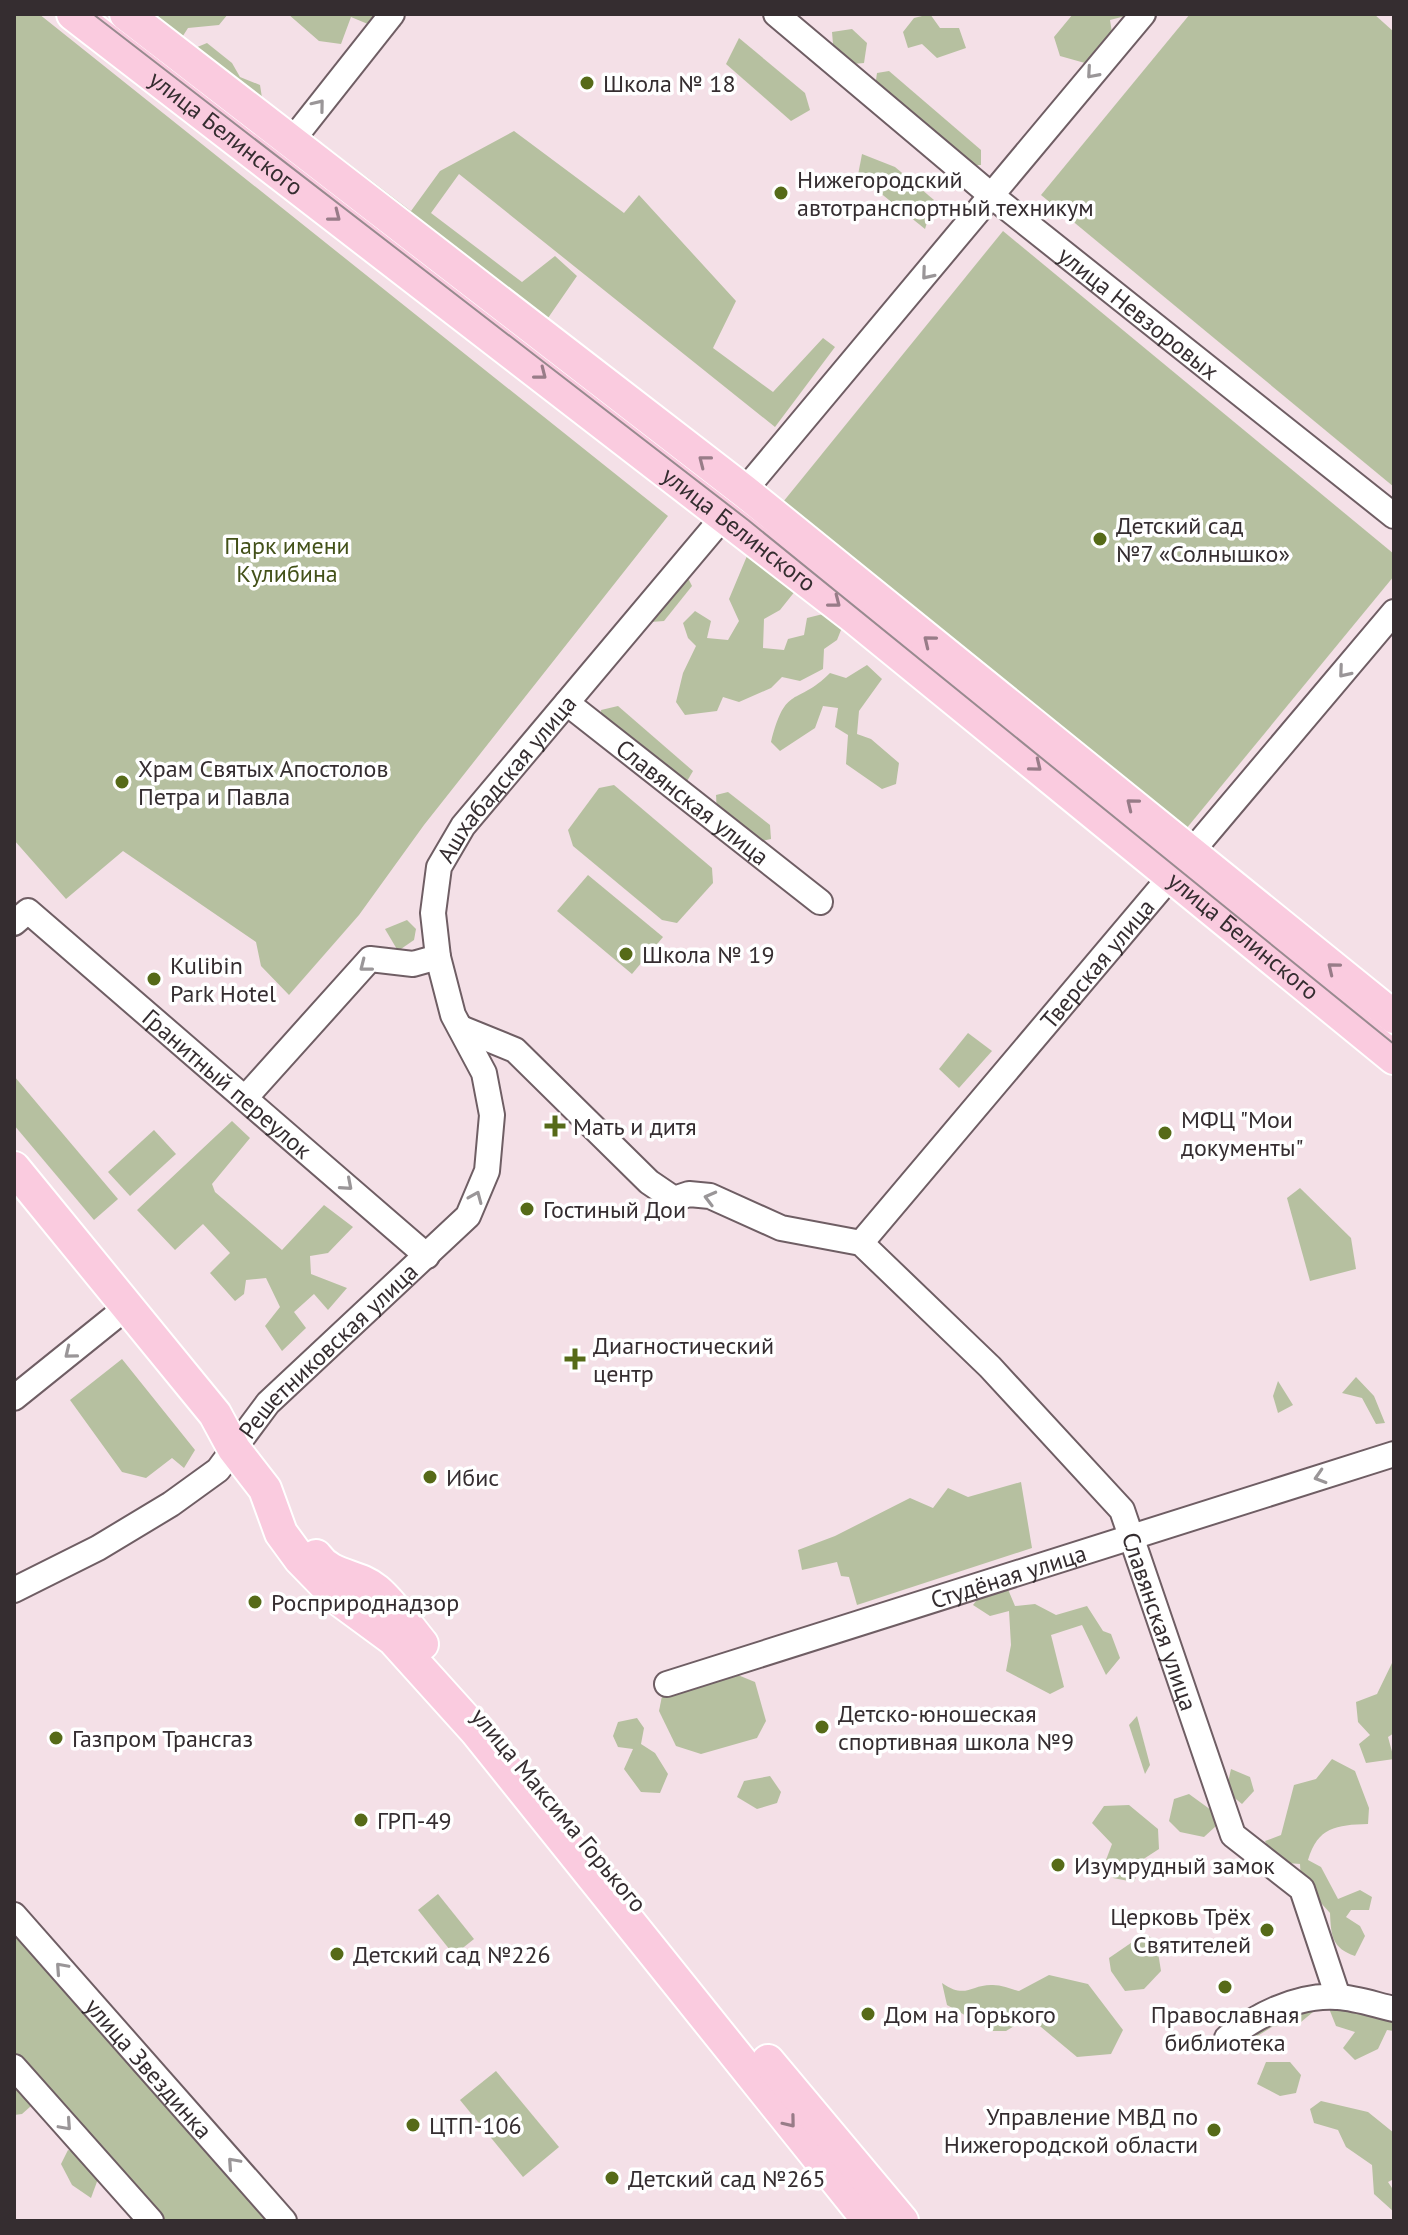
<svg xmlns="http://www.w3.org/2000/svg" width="1408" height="2235" font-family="'PT Sans',sans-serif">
	<rect width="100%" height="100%" fill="#f4e0e7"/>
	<!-- green -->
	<g fill="#b6c0a0">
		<polygon points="14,14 39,14 668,516 424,825 359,915 289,995 261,966 256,942 123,851 66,899 14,840"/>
		<polygon points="136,14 228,14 219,25 188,28 179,42"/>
		<polygon points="288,14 405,14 400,27 375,27 351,17 341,44 319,41"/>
		<polygon points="930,14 940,28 959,28 966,48 937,58 922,44 908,48 903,32 914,18"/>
		<polygon points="1073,14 1133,14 1110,20 1113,39 1092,65 1060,56 1054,37"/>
		<polygon points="1190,14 1374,14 1394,32 1394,487 1041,195"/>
		<polygon points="852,29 867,43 864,63 853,64 833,44 832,32"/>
		<polygon points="739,38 805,93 810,110 791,121 726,64"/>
		<polygon points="207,43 232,63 240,77 260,85 263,104 195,48"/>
		<polygon points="889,71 981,150 981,165 966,166 875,87 877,73"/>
		<polygon points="514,131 624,213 639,195 736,301 713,348 773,392 823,338 835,347 775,427 459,174 431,213 522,282 555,256 577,276 548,318 737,465 722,463 320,150 322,143 411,211 440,171"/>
		<polygon points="862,154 895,167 934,200 925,229 858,175"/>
		<polygon points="1003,231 1394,554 1394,576 1186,829 783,502"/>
		<polygon points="759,553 796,590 780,610 764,619 763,648 784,650 788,639 804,635 807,618 831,612 843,625 837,640 824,649 823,669 800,681 782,677 771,688 739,702 723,697 717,711 685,715 676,702 683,673 696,646 688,638 683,623 695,611 711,621 707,638 728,640 739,621 729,599 747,556"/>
		<polygon points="686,574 692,586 664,621 651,622"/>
		<path d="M867 665 882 679 859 711 857 734 871 739 899 763 896 784 882 789 846 764 848 735 835 727 838 708 823 706 815 728 780 751 771 742C786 683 796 707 830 673L846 678Z"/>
		<polygon points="618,706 693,771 683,788 602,726 601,710"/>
		<polygon points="614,785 712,868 713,883 677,923 662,920 573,846 568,830 599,788"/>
		<polygon points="728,792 770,825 771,839 754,843 717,814 716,795"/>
		<polygon points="588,875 663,937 632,974 557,911"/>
		<polygon points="407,920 416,929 414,940 398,951 385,929"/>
		<polygon points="968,1033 992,1051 959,1088 939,1069"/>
		<polygon points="14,1076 118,1199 94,1220 14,1125"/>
		<polygon points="232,1121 250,1138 212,1184 215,1192 282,1250 324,1205 353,1227 328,1253 310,1256 311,1274 347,1288 328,1310 314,1294 294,1312 306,1328 282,1351 265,1326 280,1307 266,1278 246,1280 244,1294 235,1301 210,1273 230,1253 203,1224 175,1250 137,1210"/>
		<polygon points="154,1130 176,1154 130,1196 108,1172"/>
		<polygon points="1300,1188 1351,1238 1356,1269 1310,1281 1287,1198"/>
		<polygon points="122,1359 195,1450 184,1468 172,1458 146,1478 122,1472 70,1400"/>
		<polygon points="1356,1377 1374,1396 1385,1423 1376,1424 1362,1398 1342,1393"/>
		<polygon points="1278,1381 1293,1405 1278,1413 1273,1396"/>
		<polygon points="1021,1482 1032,1548 857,1605 849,1577 841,1576 837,1562 802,1570 798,1550 835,1536 910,1498 933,1508 948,1488 968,1497"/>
		<polygon points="1007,1587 1015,1606 1035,1604 1056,1615 1087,1606 1103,1631 1111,1634 1120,1658 1106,1675 1082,1625 1051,1635 1064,1687 1050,1694 1006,1671 1011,1645 1009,1611 990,1616 973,1605 986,1588"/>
		<polygon points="1392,1663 1394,1733 1388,1737 1394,1759 1366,1763 1359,1744 1370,1735 1358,1722 1356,1702 1377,1694"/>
		<polygon points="728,1671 755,1682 766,1721 757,1738 701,1754 676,1746 659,1711 663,1691"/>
		<polygon points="1137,1716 1150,1765 1145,1774 1129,1725"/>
		<polygon points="637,1718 644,1728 641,1744 655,1753 668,1774 660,1793 641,1792 624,1769 633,1749 618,1747 613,1736 618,1722"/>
		<path d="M1332 1759 1355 1771 1369 1808 1368 1824C1336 1825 1318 1827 1308 1860L1321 1867 1338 1899 1360 1890 1372 1897 1369 1910H1351L1346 1917 1360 1926 1365 1936 1355 1956C1332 1948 1331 1936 1330 1913L1301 1881 1300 1864 1274 1862 1265 1841 1281 1835 1294 1785 1316 1779Z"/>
		<polygon points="1231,1769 1250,1777 1254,1791 1242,1804 1226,1791"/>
		<polygon points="770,1776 781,1792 777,1803 757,1809 737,1797 744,1781"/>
		<polygon points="1189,1794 1211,1810 1216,1826 1204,1837 1180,1832 1169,1821 1174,1799"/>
		<polygon points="1129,1805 1158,1829 1159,1849 1142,1860 1134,1882 1113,1878 1106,1860 1112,1844 1092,1823 1104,1806"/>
		<polygon points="438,1894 474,1939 454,1955 418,1910"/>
		<polygon points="14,1929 274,2221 161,2221 14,2055"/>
		<polygon points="1144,1934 1156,1940 1161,1971 1144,1989 1125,1991 1111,1971 1109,1958"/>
		<path d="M1049 1975 1088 1984 1123 2030 1111 2054 1077 2057 1029 2017 1006 2031H993L947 2005 942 1983C966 2000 971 1984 993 1985 1001 1985 1011 1989 1019 1991Z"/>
		<polygon points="1294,1988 1313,1993 1319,2007 1301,2022 1272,2027 1246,2043 1237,2038 1234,2027 1256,2003 1278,2004"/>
		<polygon points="1328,2006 1394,2012 1394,2031 1387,2030 1378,2049 1355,2060 1343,2048 1355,2032 1336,2026"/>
		<polygon points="1266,2062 1290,2062 1301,2075 1296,2093 1280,2096 1257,2084"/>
		<polygon points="496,2071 559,2147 523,2177 460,2100"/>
		<polygon points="19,2086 28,2095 31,2106 22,2114 14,2115 14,2088"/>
		<polygon points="1321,2101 1368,2112 1394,2133 1394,2179 1388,2182 1394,2191 1394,2212 1374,2194 1372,2165 1346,2147 1338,2130 1314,2123 1310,2109"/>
		<polygon points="68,2150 81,2154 98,2179 91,2198 72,2185 61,2164"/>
	</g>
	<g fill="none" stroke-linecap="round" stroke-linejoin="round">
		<!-- minor casing -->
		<g stroke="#6f5e64" stroke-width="28">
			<g id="minor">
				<path id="s1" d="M776 14 992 196 1394 516"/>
				<polyline points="271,167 392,14"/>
				<polyline points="744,491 1143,14"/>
				<path id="s2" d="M567 703 820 902"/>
				<path id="s3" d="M14 923 28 911 427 1256"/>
				<path id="s4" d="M461 1028 515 1050 649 1182 674 1199 689 1194 710 1196 781 1228 861 1243 990 1367 1122 1510 1233 1835 1302 1889 1338 1997"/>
				<polyline points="246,1097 370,959 413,964 438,957"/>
				<path id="s5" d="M861 1243 1394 612"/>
				<polyline points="14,1398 127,1307"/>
				<path id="s6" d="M14 1590 98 1548 171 1504 218 1470 268 1403 468 1216 487 1171 492 1115 484 1073 453 1015 438 957 433 913 439 867 463 826 724 516"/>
				<path id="s7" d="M667 1684 1394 1454"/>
				<path id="s8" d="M14 1915 284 2221"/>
				<path d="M1227 2038C1258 2015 1298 1994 1338 1997 1356 1998 1376 2005 1394 2009"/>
				<polyline points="14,2067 151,2221"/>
			</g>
		</g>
		<!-- major casing -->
		<g stroke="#fff" stroke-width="36">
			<g id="major">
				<path id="s9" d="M73 14 855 618 1394 1058"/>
				<polyline points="126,14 744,491 1394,1017"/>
				<polyline points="14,1168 215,1414 234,1449 265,1489 281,1533 300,1559 340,1600 393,1639 476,1731 869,2221"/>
				<path d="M316 1556C331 1578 357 1574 376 1590 393 1604 407 1626 422 1644"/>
				<polyline points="768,2061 902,2221"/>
			</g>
		</g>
		<!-- minor -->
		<use href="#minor" stroke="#fff" stroke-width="24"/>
		<!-- major -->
		<use href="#major" stroke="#facbdf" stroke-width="32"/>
		<!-- tram -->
		<polyline stroke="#988a8f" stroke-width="2" points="93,14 748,520 1394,1044"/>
	</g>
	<!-- one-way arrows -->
	<defs><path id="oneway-chevron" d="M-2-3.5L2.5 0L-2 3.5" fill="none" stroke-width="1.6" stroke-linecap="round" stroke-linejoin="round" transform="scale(2)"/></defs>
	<g stroke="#9a9698">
		<use href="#oneway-chevron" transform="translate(1092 73) rotate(131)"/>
		<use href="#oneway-chevron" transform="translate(319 105) rotate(-51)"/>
		<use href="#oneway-chevron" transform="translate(927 274) rotate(130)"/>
		<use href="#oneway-chevron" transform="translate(1344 672) rotate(130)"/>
		<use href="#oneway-chevron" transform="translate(365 966) rotate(142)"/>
		<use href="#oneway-chevron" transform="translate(347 1185) rotate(41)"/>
		<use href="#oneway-chevron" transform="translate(476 1197) rotate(-67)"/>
		<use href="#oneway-chevron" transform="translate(710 1198) rotate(-165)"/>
		<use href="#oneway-chevron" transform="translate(70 1353) rotate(141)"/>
		<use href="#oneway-chevron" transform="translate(1320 1477) rotate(163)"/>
		<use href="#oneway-chevron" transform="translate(61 1968) rotate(-132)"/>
		<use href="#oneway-chevron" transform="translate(66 2125) rotate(48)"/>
		<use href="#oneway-chevron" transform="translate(233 2163) rotate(-132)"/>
	</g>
	<g stroke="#987c88">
		<use href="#oneway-chevron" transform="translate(335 216) rotate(38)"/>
		<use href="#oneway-chevron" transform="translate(541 374) rotate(38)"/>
		<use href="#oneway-chevron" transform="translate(704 461) rotate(-142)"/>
		<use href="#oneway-chevron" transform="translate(835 602) rotate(38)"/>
		<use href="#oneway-chevron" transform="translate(929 641) rotate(-141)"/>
		<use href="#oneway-chevron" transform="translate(1036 766) rotate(39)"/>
		<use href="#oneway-chevron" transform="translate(1132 804) rotate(-141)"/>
		<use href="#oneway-chevron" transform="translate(1333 968) rotate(-141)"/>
		<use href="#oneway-chevron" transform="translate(790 2122) rotate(51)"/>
	</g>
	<!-- markers -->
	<g fill="#566a18" stroke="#fff" stroke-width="3">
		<circle cx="587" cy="83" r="8"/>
		<circle cx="781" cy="193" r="8"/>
		<circle cx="1100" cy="539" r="8"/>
		<circle cx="122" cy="782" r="8"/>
		<circle cx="626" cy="954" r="8"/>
		<circle cx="154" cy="979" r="8"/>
		<path d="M551 1114h8v8h8v8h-8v8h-8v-8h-8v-8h8z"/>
		<circle cx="1165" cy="1133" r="8"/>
		<circle cx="527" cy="1209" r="8"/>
		<path d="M571 1347h8v8h8v8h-8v8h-8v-8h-8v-8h8z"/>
		<circle cx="430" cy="1477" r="8"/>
		<circle cx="255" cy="1602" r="8"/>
		<circle cx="822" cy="1727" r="8"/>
		<circle cx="56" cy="1738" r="8"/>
		<circle cx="361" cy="1820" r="8"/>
		<circle cx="1058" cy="1865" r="8"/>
		<circle cx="1267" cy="1930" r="8"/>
		<circle cx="337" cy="1954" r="8"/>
		<circle cx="1225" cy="1987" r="8"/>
		<circle cx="868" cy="2014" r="8"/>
		<circle cx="413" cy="2125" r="8"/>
		<circle cx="1214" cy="2130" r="8"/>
		<circle cx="612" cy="2178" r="8"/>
	</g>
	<g text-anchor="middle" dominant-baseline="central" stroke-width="7" stroke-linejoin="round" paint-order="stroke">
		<!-- poi labels -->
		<g font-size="24" fill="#352d30" stroke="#fff" text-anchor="start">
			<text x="603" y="83">Школа № 18</text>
			<text x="797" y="179">Нижегородский<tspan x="797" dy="28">автотранспортный техникум</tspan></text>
			<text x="1116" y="525">Детский сад<tspan x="1116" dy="28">№7 «Солнышко»</tspan></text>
			<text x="138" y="768">Храм Святых Апостолов<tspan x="138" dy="28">Петра и Павла</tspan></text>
			<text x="642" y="954">Школа № 19</text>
			<text x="170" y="965">Kulibin<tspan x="170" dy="28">Park Hotel</tspan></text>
			<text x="1181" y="1119">МФЦ "Мои<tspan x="1181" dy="28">документы"</tspan></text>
			<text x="573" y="1126">Мать и дитя</text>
			<text x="543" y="1209">Гостиный Дои</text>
			<text x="593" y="1345">Диагностический<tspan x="593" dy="28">центр</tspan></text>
			<text x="446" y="1477">Ибис</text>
			<text x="271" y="1602">Росприроднадзор</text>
			<text x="838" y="1713">Детско-юношеская<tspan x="838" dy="28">спортивная школа №9</tspan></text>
			<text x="72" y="1738">Газпром Трансгаз</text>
			<text x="377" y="1820">ГРП-49</text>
			<text x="1074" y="1865">Изумрудный замок</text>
			<text x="1251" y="1916" text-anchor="end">Церковь Трёх<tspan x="1251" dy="28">Святителей</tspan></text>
			<text x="353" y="1954">Детский сад №226</text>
			<text x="884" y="2014">Дом на Горького</text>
			<text x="1225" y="2014" text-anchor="middle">Православная<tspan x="1225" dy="28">библиотека</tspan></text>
			<text x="1198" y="2116" text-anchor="end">Управление МВД по<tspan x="1198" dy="28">Нижегородской области</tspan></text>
			<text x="429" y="2125">ЦТП-106</text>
			<text x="628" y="2178">Детский сад №265</text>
		</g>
		<!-- street labels -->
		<g font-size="24" fill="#352d30" stroke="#fff">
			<text stroke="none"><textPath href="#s9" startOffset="194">улица Белинского</textPath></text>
			<text stroke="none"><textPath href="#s1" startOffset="470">улица Невзоровых</textPath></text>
			<text stroke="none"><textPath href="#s9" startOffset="842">улица Белинского</textPath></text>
			<text stroke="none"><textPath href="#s6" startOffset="1070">Ашхабадская улица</textPath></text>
			<text stroke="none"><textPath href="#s2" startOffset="160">Славянская улица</textPath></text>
			<text stroke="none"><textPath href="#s9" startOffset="1490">улица Белинского</textPath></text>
			<text stroke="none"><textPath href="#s5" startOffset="366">Тверская улица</textPath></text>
			<text stroke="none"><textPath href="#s3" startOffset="282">Гранитный переулок</textPath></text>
			<text stroke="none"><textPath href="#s6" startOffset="400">Решетниковская улица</textPath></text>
			<text stroke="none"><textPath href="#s7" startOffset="358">Студёная улица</textPath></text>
			<text stroke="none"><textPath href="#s4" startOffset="964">Славянская улица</textPath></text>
			<text transform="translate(559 1810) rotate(50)">улица Максима Горького</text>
			<text stroke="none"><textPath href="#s8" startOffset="204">улица Звездинка</textPath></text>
		</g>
		<!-- park labels -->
		<g font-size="24" fill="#435119" stroke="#fff">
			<text x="287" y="545">Парк имени<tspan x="287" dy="28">Кулибина</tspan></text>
		</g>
	</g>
	<!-- border -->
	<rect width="1408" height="2235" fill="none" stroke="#352d30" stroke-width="32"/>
</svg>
